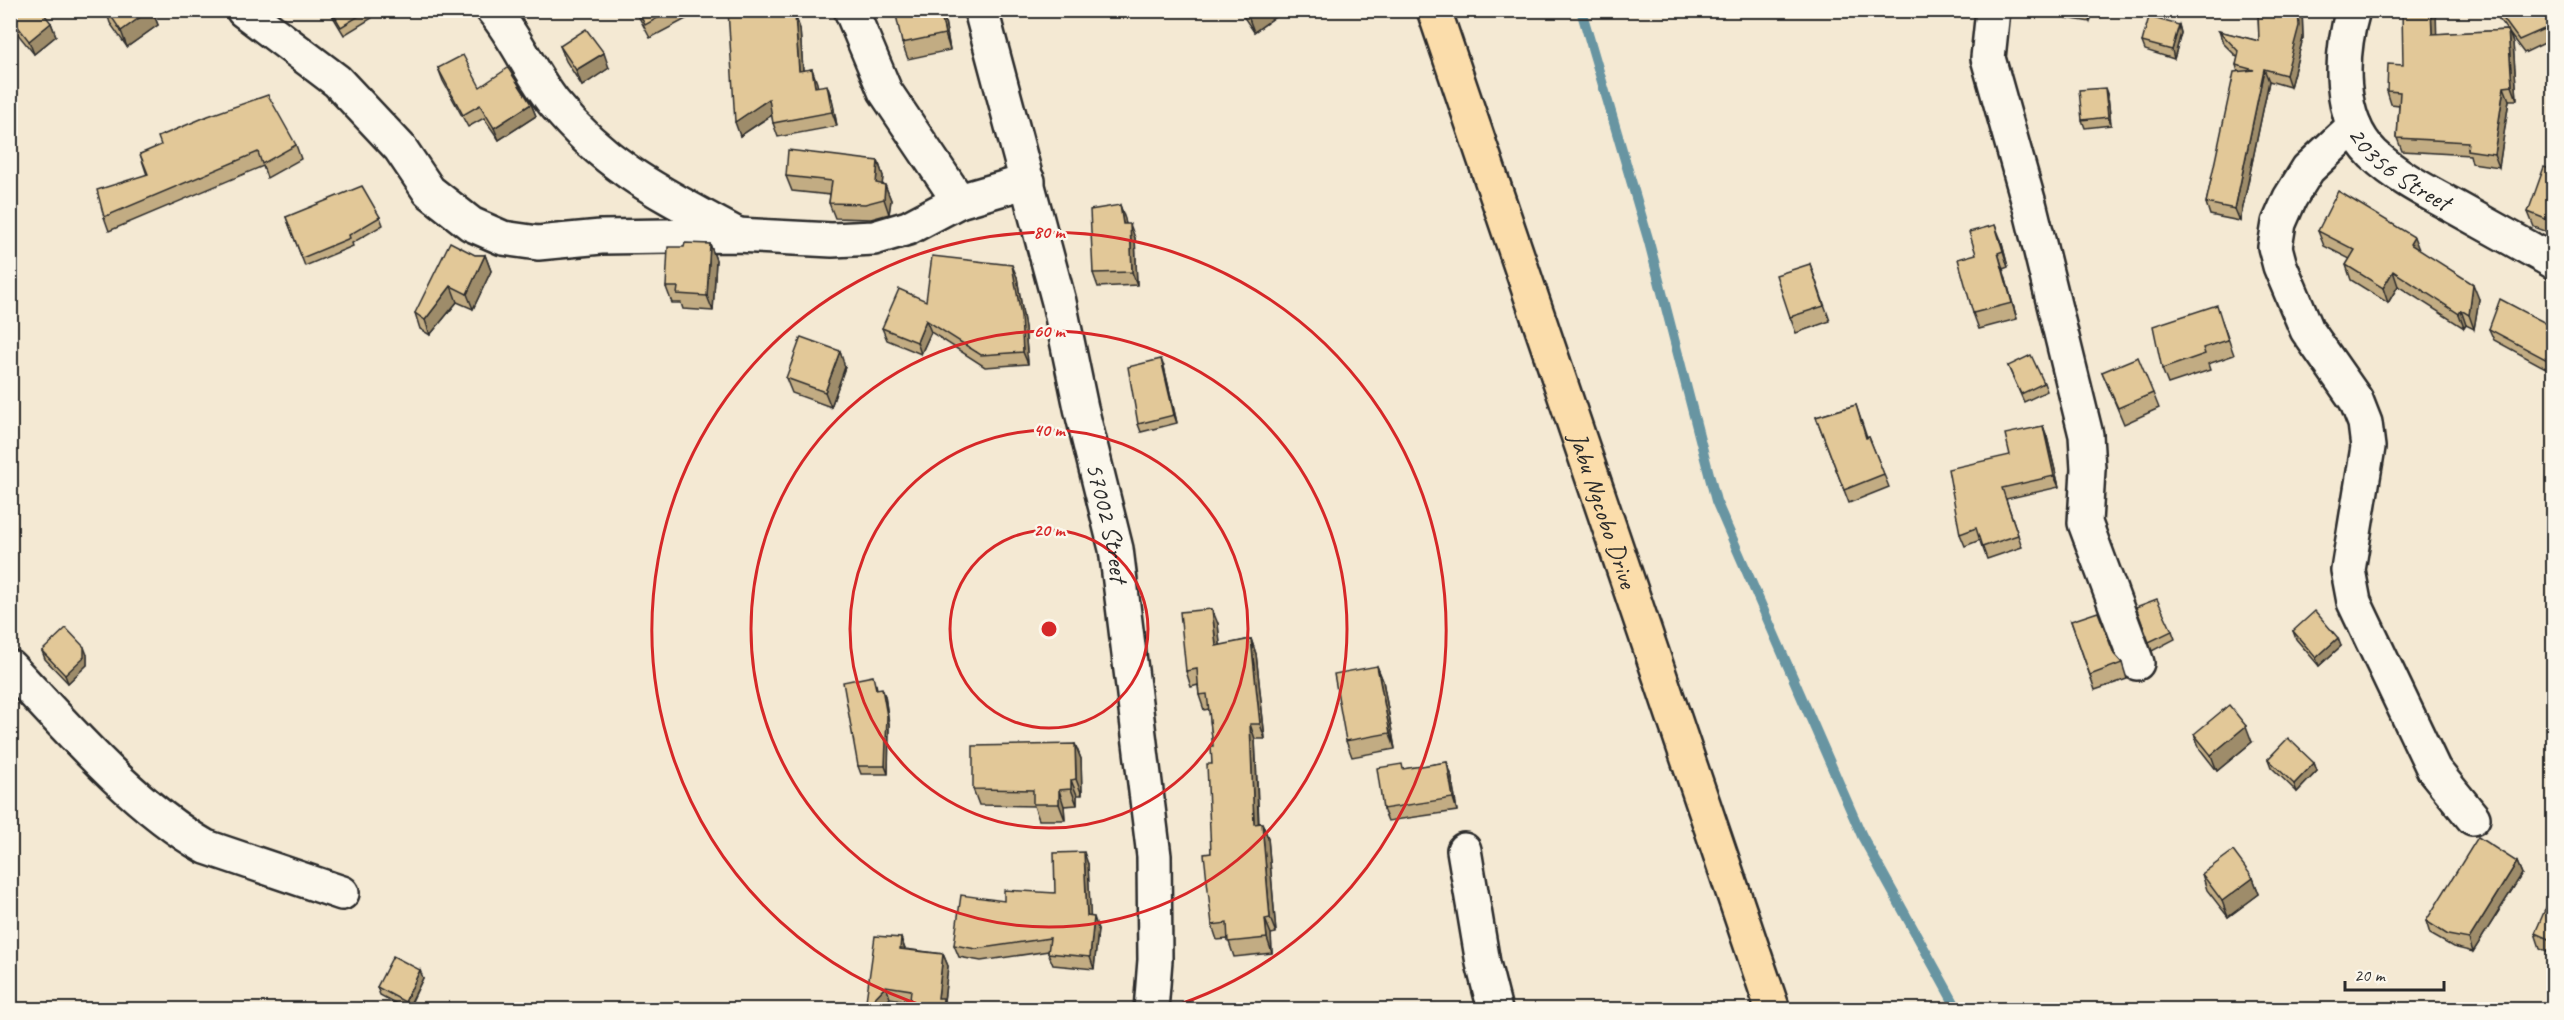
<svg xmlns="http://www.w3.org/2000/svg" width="2564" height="1020" font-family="Caveat,sans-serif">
	<rect width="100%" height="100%" fill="#f4e9d3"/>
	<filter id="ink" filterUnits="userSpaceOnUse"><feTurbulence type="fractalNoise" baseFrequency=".0167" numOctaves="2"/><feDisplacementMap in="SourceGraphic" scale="12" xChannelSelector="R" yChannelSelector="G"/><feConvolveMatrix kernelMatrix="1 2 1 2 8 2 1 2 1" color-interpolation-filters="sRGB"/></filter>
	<g filter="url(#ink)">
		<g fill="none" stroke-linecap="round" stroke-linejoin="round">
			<!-- stream -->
			<polyline stroke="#6895a2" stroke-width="10" points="1581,10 1649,242 1716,501 1862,836 1958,1010"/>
			<!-- minor casing -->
			<g stroke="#2b2b2b" stroke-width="38">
				<g id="minor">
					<polyline points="243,10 337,81 400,148 429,191 471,224 503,238 538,243 601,237 737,235 832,240 874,238 908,228 959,201 1028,181"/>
					<path d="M493 10C517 39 531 74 554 103 608 169 662 194 736 234"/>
					<polyline points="851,10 885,91 959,201"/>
					<path id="s1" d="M981 10 1059 302 1081 408 1116 549 1154 856 1155 960 1151 1010"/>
					<polyline points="1993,10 1988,58 2030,207 2086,435 2088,469 2085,523 2137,663"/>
					<path id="s2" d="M2353 10C2340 55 2337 118 2373 154 2396 176 2425 191 2453 206 2487 225 2520 243 2554 262"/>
					<polyline points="2354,126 2308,169 2290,198 2279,223 2275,247 2280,266 2307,330 2356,400 2365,423 2368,447 2348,570 2354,602 2434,770 2473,818"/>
					<path d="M10 667C67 728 134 806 206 847L342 893"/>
					<polyline points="1464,850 1483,963 1495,1010"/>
				</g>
			</g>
			<!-- major casing -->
			<g stroke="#2b2b2b" stroke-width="38">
				<g id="major">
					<path id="s3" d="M1434 10 1773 1010"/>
				</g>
			</g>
			<!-- minor -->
			<use href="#minor" stroke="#fbf7ec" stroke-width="33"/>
			<!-- major -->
			<use href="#major" stroke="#fbddab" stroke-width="33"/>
		</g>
		<!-- wall -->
		<g fill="#c2ac83" stroke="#2b2b2b" stroke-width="1.5">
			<polygon points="10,10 51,23 56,36 34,54 17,33 10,38"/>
			<polygon points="106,10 152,10 158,25 127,47 110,23"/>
			<polygon points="329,10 369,10 372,18 344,35"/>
			<polygon points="635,10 703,10 650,38"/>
			<polygon points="728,10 790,10 790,15 795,15 800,29 803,71 812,69 817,87 832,99 837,126 778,137 773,123 772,115 740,136"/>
			<polygon points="943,10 950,50 908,59 902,43"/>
			<polygon points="1239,10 1285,10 1254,32"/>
			<polygon points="2064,10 2093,10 2090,22 2066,18"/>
			<polygon points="2258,10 2302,10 2303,38 2290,87 2269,81 2240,221 2210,215 2206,203 2238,72 2236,65 2238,58 2223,43 2219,31 2259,41"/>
			<polygon points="2492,10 2548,10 2553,23 2553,39 2524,53 2509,33 2513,43 2517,100 2509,100 2499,167 2472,163 2470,155 2402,151 2397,138 2399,105 2391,104 2387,91 2403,65 2436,34 2507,30"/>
			<polygon points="2179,25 2181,33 2174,59 2145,50 2142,42"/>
			<polygon points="560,46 609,68 582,86 566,61"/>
			<polygon points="438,68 480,87 531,104 536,116 499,140 484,118 468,127 443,81"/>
			<polygon points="2108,96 2111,125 2085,128 2082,120"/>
			<polygon points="296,145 301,159 267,178 263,166 109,231 104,217 147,175 140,154"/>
			<polygon points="878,161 883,176 882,184 885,185 891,200 889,214 871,219 835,218 829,203 830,195 792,191 786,176"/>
			<polygon points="2553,170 2553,234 2534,227 2528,212"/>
			<polygon points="1120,205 1126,224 1135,238 1137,285 1098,287 1093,273"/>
			<polygon points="286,217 380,217 383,225 352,243 353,246 305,266"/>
			<polygon points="2318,231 2419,250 2479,299 2474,329 2466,325 2464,328 2398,286 2388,303 2351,280 2346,265 2350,259 2324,246"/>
			<polygon points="2001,240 2008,267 2003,269 2017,319 1979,329 1973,313 1976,254"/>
			<polygon points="710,244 716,260 713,311 683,309 681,303 672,303 666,287 684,247"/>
			<polygon points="475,255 485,255 491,271 473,309 457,302 430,335 420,329 415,313"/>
			<polygon points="1810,264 1830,321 1796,333 1790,317"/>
			<polygon points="1017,277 1025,328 1028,364 985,367 931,332 921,354 887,340 882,328 926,301"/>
			<polygon points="2222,321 2234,355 2208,364 2210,370 2168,384 2162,369"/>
			<polygon points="2553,327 2553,372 2494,340 2489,329"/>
			<polygon points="2008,366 2044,383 2047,391 2024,402"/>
			<polygon points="845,367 831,407 792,393 786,378"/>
			<polygon points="1164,367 1177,423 1141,432 1138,424"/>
			<polygon points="2102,372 2153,393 2159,408 2124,424"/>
			<polygon points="1856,405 1867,438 1869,437 1889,487 1849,503 1816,417"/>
			<polygon points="2043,426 2047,437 2059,487 2006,499 2022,547 1987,559 1980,540 1965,546 1960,534 2010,455"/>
			<polygon points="2136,607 2172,631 2175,639 2152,651"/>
			<polygon points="2071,621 2114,654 2122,663 2127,679 2095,690"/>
			<polygon points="1218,624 1220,646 1251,639 1256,654 1265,739 1255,739 1259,823 1262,823 1268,838 1276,933 1271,934 1272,953 1234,957 1228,939 1217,940 1212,925 1211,853 1212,764 1213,746 1209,709 1204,710 1199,695 1198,685 1191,687 1186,671"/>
			<polygon points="2293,631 2341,646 2319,666 2296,639"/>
			<polygon points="42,651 87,655 87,665 68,683 45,659"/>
			<polygon points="1377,666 1383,681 1395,749 1352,757 1346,741"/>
			<polygon points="876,684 877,689 885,696 889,724 888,774 861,774 858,766"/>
			<polygon points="2194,734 2252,742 2217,771 2200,749"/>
			<polygon points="1075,744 1081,759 1082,795 1077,795 1077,805 1064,806 1065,820 1039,820 1034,806 979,805 973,789"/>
			<polygon points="2268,759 2314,763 2317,771 2297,792 2271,767"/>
			<polygon points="1447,762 1451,774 1457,811 1388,821 1383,809 1404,769"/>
			<polygon points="2517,862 2522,874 2473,952 2453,947 2430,934 2426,921"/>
			<polygon points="1088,864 1090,917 1098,929 1094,969 1053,965 1048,953 1049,951 981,961 959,957 954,945 1004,901 1055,893"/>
			<polygon points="2202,874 2253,878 2259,894 2228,917 2207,890"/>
			<polygon points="2553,897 2553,954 2540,948 2535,933"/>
			<polygon points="901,938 905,949 943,954 948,966 944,1001 947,1010 909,1010 910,1001 890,998 879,1010 865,1010 865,1008"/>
			<polygon points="423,978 408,1010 380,995 377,987"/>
		</g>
		<!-- shaded-wall -->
		<g fill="#9e8c6a" stroke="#2b2b2b" stroke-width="1.5">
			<polygon points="150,10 152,10 158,25 127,47 121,31"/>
			<polygon points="786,10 790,10 791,30 786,16"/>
			<polygon points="940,10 943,10 950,50 945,34"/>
			<polygon points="1257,10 1285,10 1254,32 1248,16"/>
			<polygon points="2086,10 2093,10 2090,22"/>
			<polygon points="2298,10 2302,10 2303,38 2290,87 2286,75"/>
			<polygon points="2431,10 2436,10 2437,47 2432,34"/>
			<polygon points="795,15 800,29 804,85 799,71"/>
			<polygon points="12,19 17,33 10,38 10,21"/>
			<polygon points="51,23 56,36 34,54 29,41"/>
			<polygon points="2179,25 2181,33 2174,59 2172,50"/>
			<polygon points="2508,30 2513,43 2517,100 2512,86"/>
			<polygon points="604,53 609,68 582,86 576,70"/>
			<polygon points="812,69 817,83 820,101 815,87"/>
			<polygon points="2264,69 2269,81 2240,221 2235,209"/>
			<polygon points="827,85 832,99 837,126 832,112"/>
			<polygon points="2504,87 2509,100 2499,167 2494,154"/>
			<polygon points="2105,88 2108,96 2111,125 2108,117"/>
			<polygon points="769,99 774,113 740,136 735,122"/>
			<polygon points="531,104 536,116 499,140 494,128"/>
			<polygon points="878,161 883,176 881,198 876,183"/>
			<polygon points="885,185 891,200 889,214 884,199"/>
			<polygon points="1120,205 1125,219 1128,238 1123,224"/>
			<polygon points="1130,224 1135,238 1137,285 1132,272"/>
			<polygon points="1995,225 2001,240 2008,267 2003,251"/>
			<polygon points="2414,237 2420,252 2410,244"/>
			<polygon points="710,244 716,260 713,311 707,296"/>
			<polygon points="1998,253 2003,269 2017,319 2012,303"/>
			<polygon points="485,255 491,271 473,309 467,294"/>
			<polygon points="1012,265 1017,277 1025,328 1028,364 1023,352"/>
			<polygon points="2393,271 2398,286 2388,303 2383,288"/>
			<polygon points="2473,284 2479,299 2474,329 2469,315"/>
			<polygon points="451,286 457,302 430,335 425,320"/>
			<polygon points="2461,310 2466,325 2464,328 2459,314"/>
			<polygon points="926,320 931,332 921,354 917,342"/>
			<polygon points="840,351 845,367 831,407 825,392"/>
			<polygon points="1161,359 1164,367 1177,423 1174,415"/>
			<polygon points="2043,426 2047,437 2059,487 2054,476"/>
			<polygon points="1212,609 1218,624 1222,662 1216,646"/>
			<polygon points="2338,638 2341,646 2319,666 2316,658"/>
			<polygon points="1251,639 1256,654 1265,739 1260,724"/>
			<polygon points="84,647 87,655 87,665 68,683 65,675"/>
			<polygon points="1377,666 1383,681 1395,749 1390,733"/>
			<polygon points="882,688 885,696 889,724 888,774 885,766"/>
			<polygon points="1250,724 1255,739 1259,839 1254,824"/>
			<polygon points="2246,726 2252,742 2217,771 2211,755"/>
			<polygon points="1075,744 1081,759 1082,795 1076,779"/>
			<polygon points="1447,762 1451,774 1457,811 1453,798"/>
			<polygon points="2314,763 2317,771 2297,792 2294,784"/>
			<polygon points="1071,780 1077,795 1077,805 1071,789"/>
			<polygon points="1059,790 1064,806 1065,820 1059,804"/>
			<polygon points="1262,823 1268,838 1276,933 1270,918"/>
			<polygon points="1084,852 1088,864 1091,928 1087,916"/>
			<polygon points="2517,862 2522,874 2473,952 2469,939"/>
			<polygon points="2253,878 2259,894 2228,917 2222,901"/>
			<polygon points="1094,917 1098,929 1094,969 1090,957"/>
			<polygon points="1265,919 1271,934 1272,953 1267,938"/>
			<polygon points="901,938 905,950 900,949"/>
			<polygon points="943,954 948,966 944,1001 947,1010 942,1010 938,998"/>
			<polygon points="420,970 423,978 407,1010 405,1002"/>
			<polygon points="886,986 890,998 879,1010 865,1010 865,1008"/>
		</g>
		<!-- building -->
		<g fill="#e2c898" stroke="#2b2b2b" stroke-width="1.5">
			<polygon points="10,10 41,10 51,23 29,41 12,19 10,21"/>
			<polygon points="107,10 150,10 121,31"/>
			<polygon points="331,10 369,10 341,27"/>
			<polygon points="638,10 672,10 645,25"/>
			<polygon points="728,10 786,10 786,16 795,15 799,71 812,69 815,87 827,85 832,112 773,123 769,99 735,122"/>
			<polygon points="895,10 940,10 945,34 902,43"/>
			<polygon points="1244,10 1257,10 1248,16"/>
			<polygon points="2258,10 2298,10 2299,26 2286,75 2264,69 2235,209 2206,203 2234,72 2254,70 2236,65 2239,52 2219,31 2259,41"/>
			<polygon points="2402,10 2431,10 2432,34 2508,30 2512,86 2504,87 2494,154 2467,150 2468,142 2397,138 2400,92 2387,91 2388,64 2403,65"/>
			<polygon points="2497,10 2548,10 2553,23 2553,25 2519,40"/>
			<polygon points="2149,17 2179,25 2172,50 2142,42"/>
			<polygon points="586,29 604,53 576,70 560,46"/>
			<polygon points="463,55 480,87 508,68 531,104 494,128 480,105 463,115 438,68"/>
			<polygon points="2105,88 2108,117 2082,120 2079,90"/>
			<polygon points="268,95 296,145 262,164 258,152 104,217 97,190 148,174 140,154 161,145 158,137 208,116"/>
			<polygon points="788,150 878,161 876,183 885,185 884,199 865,204 829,203 832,181 786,176"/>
			<polygon points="2544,167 2553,170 2553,222 2528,212"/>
			<polygon points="362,186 380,217 349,235 350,238 302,258 286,217"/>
			<polygon points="2338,191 2414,237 2410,244 2473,284 2469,315 2461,310 2459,314 2393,271 2383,288 2346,265 2355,250 2318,231"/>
			<polygon points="1120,205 1123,224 1130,224 1132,272 1093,273 1090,210"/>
			<polygon points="1995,225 2003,251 1998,253 2012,303 1973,313 1958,259 1976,254 1969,232"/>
			<polygon points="450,242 475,255 485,255 467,294 451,286 425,320 415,313"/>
			<polygon points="685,243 710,244 707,296 677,294 678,287 666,287 668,247 684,247"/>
			<polygon points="932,256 1012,265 1021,316 1023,352 981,355 926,320 917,342 882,328 899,289 926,301"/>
			<polygon points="1810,264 1824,306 1790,317 1776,275"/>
			<polygon points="2500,299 2553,327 2553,363 2489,329"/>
			<polygon points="2217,305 2228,340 2203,348 2205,354 2162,369 2153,326"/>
			<polygon points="801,337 840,351 825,392 786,378"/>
			<polygon points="2031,355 2044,383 2021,394 2008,366"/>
			<polygon points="2138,357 2153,393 2118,408 2102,372"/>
			<polygon points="1161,359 1174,415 1138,424 1128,367"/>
			<polygon points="1856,405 1866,438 1869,437 1884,474 1844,490 1816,417"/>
			<polygon points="2043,426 2054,476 2002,488 2018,535 1982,547 1976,528 1960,534 1948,469 2010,455 2005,434"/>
			<polygon points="2157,599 2172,631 2149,642 2136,607"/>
			<polygon points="1212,609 1216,646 1251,639 1260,724 1250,724 1254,824 1262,823 1270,918 1265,919 1267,938 1228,942 1227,923 1212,925 1204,854 1211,853 1207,764 1212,764 1211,746 1213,746 1207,694 1199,695 1197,669 1186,671 1180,612"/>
			<polygon points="2315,611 2338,638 2316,658 2293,631"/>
			<polygon points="2098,612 2114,654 2122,663 2090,675 2071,621"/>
			<polygon points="66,628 84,647 84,657 65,675 42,651"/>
			<polygon points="1377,666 1390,733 1346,741 1334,674"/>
			<polygon points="873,676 876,689 882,688 887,716 885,766 858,766 843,682"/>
			<polygon points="2229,705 2246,726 2211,755 2194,734"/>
			<polygon points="2288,738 2314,763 2294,784 2268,759"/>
			<polygon points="1075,744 1076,779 1071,780 1071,789 1059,790 1059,804 1033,804 1033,790 973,789 973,746"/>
			<polygon points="1447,762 1453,798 1383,809 1377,768 1402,764 1403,769"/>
			<polygon points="2478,837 2517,862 2469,939 2448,935 2426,921"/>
			<polygon points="2233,851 2253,878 2222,901 2202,874"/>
			<polygon points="1084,852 1087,916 1094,917 1090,957 1048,953 1050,938 976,949 954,945 961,895 1004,901 1004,890 1055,893 1054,853"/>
			<polygon points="2551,896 2553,897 2553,941 2535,933"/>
			<polygon points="875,936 901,938 900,949 943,954 938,998 943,998 942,1010 909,1010 911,990 886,986 865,1008"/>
			<polygon points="393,956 420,970 405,1002 377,987"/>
		</g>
	</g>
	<!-- distance rings -->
	<g fill="none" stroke="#d62828" stroke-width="3">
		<circle cx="1049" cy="629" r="99"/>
		<circle cx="1049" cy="629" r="199"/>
		<circle cx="1049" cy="629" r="298"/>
		<path d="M933 1009A397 397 0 1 1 1165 1009"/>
	</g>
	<g text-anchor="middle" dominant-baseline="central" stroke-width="5" stroke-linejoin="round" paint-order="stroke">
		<!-- street labels -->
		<g font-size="26" fill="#2b2b2b" stroke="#fbf7ec">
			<text stroke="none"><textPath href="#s2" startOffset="182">20356 Street</textPath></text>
			<text stroke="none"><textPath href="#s3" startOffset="528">Jabu Ngcobo Drive</textPath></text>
			<text stroke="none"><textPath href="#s1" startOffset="528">57002 Street</textPath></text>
		</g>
	</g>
	<circle cx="1049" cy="629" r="9" fill="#d62828" stroke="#fbf7ec" stroke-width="3"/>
	<g font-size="18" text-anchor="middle" font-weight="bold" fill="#d62828" stroke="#fbf7ec" stroke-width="5" stroke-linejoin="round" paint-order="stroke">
		<text x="1049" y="238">80 m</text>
		<text x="1049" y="337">60 m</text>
		<text x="1049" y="436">40 m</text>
		<text x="1049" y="536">20 m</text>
	</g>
	<!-- margin -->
	<rect width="2564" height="1020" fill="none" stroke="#fbf7ec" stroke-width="36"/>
	<rect x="18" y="18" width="2528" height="984" fill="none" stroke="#2b2b2b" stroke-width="2" filter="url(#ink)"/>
	<!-- scale -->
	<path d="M2345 981v9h99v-9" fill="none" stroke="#2b2b2b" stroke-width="3"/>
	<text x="2354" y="981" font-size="18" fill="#2b2b2b" stroke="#fbf7ec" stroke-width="4.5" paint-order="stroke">20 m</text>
</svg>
